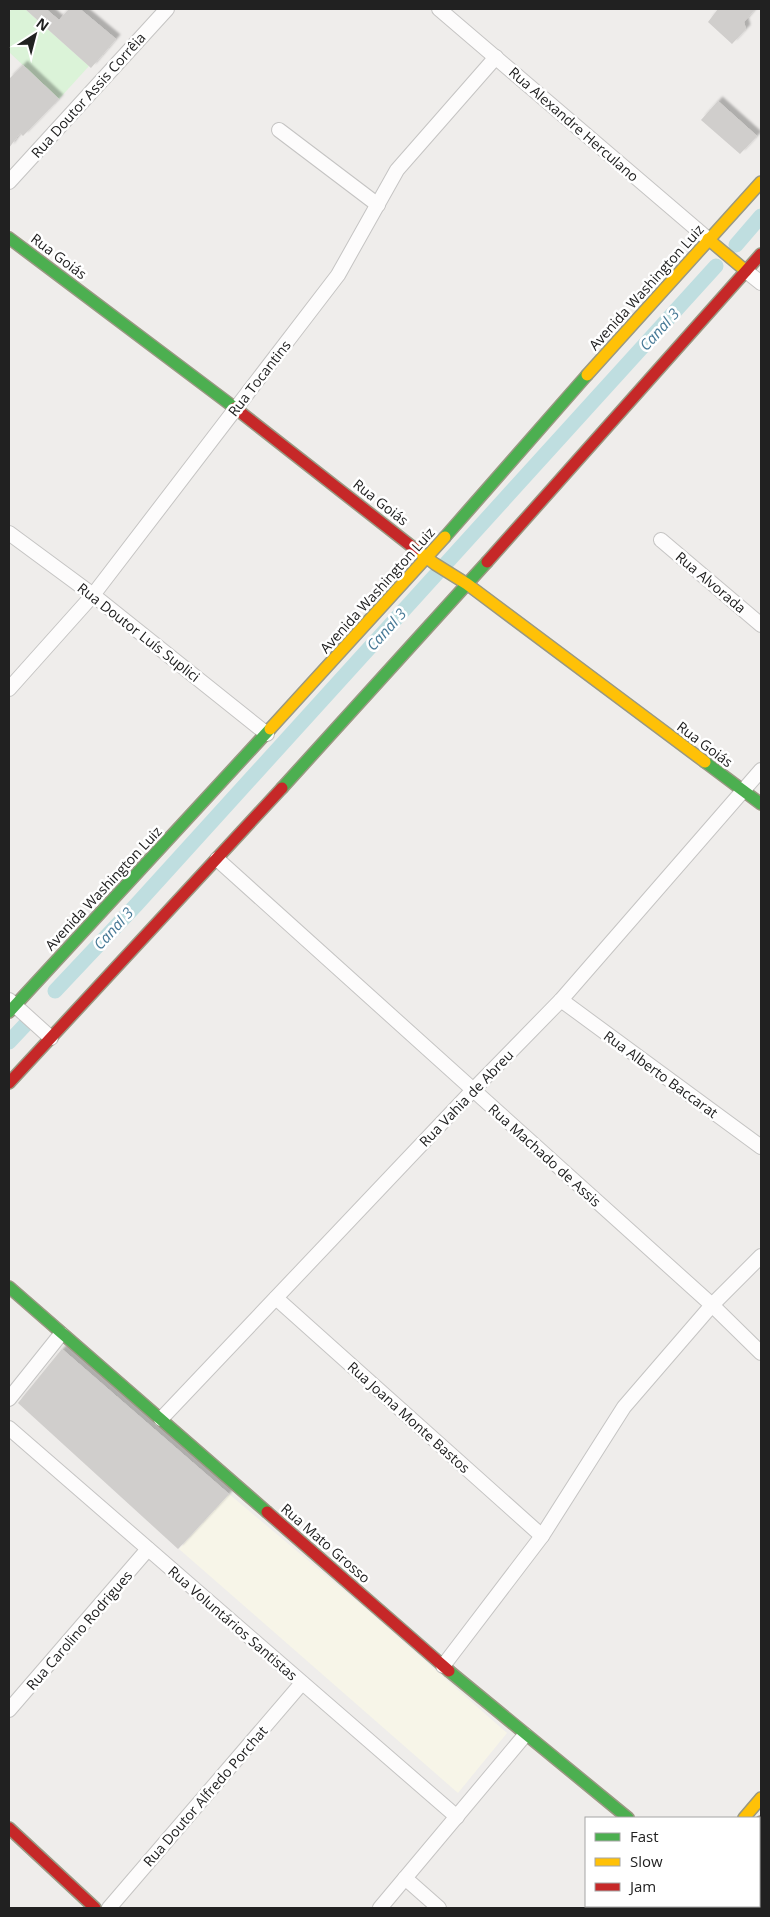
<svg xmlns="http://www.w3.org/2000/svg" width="770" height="1917" font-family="'Open Sans',sans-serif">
	<defs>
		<filter id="shadow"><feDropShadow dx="4.5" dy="-4.5" stdDeviation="1" flood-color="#0004"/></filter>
	</defs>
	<rect width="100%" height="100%" fill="#efedeb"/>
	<!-- education -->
	<polygon fill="#f7f5e8" points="229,1494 366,1609 507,1733 458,1793 179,1549"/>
	<!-- park -->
	<polygon fill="#dbf3d8" points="12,9 25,9 89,66 59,99 9,52 9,12"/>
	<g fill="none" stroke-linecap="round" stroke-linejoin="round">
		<!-- canal -->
		<g stroke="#bfdee0" stroke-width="15">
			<polyline points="736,245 761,216"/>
			<polyline points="55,991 137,904 716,266"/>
			<polyline points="9,1042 25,1025"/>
		</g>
	</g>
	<!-- building -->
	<g fill="#d0cecc" filter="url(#shadow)">
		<polygon points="25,9 46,9 59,20 69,9 80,9 116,39 91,68"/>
		<polygon points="718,9 755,9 744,22 746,29 732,44 708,22"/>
		<polygon points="23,65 59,99 23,136 20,133 9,148 9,79"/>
		<polygon points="718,101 757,136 740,154 701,120"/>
		<polygon points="62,1349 229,1494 178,1549 18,1403"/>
	</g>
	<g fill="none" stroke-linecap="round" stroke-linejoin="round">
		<!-- street casing -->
		<g stroke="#c5c4c3" stroke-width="16">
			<g id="street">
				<polyline points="439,9 708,239"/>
				<polyline points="279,130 378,205"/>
				<polyline points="9,182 167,9"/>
				<polyline points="746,271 761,283"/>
				<polyline points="9,533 93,595 267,734"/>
				<polyline points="661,540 761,625"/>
				<polyline points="9,689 93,595 338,275 397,170 496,57"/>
				<polyline points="217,859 712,1305 761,1353"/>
				<polyline points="9,1000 51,1038"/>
				<polyline points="561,1000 761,1147"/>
				<polyline points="276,1298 542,1536"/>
				<polyline points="9,1399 61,1334"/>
				<polyline points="161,1419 473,1090 561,1000 761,770"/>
				<polyline points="9,1428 457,1817"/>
				<polyline points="443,1666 542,1536 624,1407 712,1305 761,1256"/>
				<polyline points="9,1710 148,1549"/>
				<polyline points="405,1878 439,1908"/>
				<polyline points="109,1908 302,1683"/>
				<polyline points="380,1908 525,1735"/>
			</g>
		</g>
		<!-- fast casing -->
		<g stroke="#999882" stroke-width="14">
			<g id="fast">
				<polyline points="9,238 235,408"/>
				<polyline points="445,537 587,375"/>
				<polyline points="705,762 761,804"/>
				<polyline points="282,788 487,562"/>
				<polyline points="9,1012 270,729"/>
				<polyline points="9,1287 267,1512"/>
				<polyline points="449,1671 628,1818"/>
				<polyline points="665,1908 668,1906"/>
			</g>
		</g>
		<!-- slow casing -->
		<g stroke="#999882" stroke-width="14">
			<g id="slow">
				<polyline points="708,239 746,271"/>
				<polyline points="587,375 761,182"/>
				<polyline points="415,549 435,564 467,584 705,762"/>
				<polyline points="270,729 445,537"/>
				<polyline points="744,1818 761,1798"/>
			</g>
		</g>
		<!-- jam casing -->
		<g stroke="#999882" stroke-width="14">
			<g id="jam">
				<polyline points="235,408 415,549"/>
				<polyline points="487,562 761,254"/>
				<polyline points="9,1083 282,788"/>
				<polyline points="267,1512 449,1671"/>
				<polyline points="759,1825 761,1822"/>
				<polyline points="9,1828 95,1908"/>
				<polyline points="689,1908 691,1906"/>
			</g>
		</g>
		<!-- street -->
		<use href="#street" stroke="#fdfcfc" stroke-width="14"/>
		<!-- fast -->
		<use href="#fast" stroke="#4caf50" stroke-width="11"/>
		<!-- slow -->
		<use href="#slow" stroke="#ffc107" stroke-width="11"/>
		<!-- jam -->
		<use href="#jam" stroke="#c62828" stroke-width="11"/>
	</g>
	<g text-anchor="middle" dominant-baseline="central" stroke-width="5" stroke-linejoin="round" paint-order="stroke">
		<!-- street labels -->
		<g font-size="14" fill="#212121" stroke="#fff">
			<text transform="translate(88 95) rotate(-48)">Rua Doutor Assis Corrêia</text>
			<text transform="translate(574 124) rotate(41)">Rua Alexandre Herculano</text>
			<text transform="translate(59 256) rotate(37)">Rua Goiás</text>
			<text transform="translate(646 287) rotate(-48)">Avenida Washington Luiz</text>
			<text transform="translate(259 378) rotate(-52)">Rua Tocantins</text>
			<text transform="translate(381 502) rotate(38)">Rua Goiás</text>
			<text transform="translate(711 582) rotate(40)">Rua Alvorada</text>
			<text transform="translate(377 590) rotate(-48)">Avenida Washington Luiz</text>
			<text transform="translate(139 632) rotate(38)">Rua Doutor Luís Suplici</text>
			<text transform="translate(705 744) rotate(37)">Rua Goiás</text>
			<text transform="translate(103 888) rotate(-47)">Avenida Washington Luiz</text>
			<text transform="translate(661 1074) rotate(36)">Rua Alberto Baccarat</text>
			<text transform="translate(466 1098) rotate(-46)">Rua Vahia de Abreu</text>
			<text transform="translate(545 1155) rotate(42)">Rua Machado de Assis</text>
			<text transform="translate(409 1417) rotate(42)">Rua Joana Monte Bastos</text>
			<text transform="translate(326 1543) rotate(41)">Rua Mato Grosso</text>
			<text transform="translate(233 1623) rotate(41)">Rua Voluntários Santistas</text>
			<text transform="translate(79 1630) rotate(-49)">Rua Carolino Rodrigues</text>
			<text transform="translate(205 1796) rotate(-49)">Rua Doutor Alfredo Porchat</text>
		</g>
		<!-- water labels -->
		<g font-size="15" font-style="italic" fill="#477996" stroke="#fff">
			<text transform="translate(659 329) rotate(-48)">Canal 3</text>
			<text transform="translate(386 629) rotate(-48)">Canal 3</text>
			<text transform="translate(113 928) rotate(-48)">Canal 3</text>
		</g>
	</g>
	<!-- border -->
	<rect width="770" height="1917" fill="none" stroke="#212121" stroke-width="20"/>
	<!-- legend -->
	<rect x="585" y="1817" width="175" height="90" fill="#ffffff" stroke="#a6a6a6"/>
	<rect x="595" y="1833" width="25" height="8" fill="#4caf50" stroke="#a6a6a6"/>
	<text x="630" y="1842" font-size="15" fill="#212121">Fast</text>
	<rect x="595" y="1858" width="25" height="8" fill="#ffc107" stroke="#a6a6a6"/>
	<text x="630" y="1867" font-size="15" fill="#212121">Slow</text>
	<rect x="595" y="1883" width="25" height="8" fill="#c62828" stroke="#a6a6a6"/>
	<text x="630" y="1892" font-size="15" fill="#212121">Jam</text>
	<!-- north arrow -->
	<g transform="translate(35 35) rotate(36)" stroke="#ffffff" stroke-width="4" paint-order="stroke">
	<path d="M0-4L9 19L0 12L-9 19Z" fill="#212121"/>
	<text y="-8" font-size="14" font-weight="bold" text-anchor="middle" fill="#212121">N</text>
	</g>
</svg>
